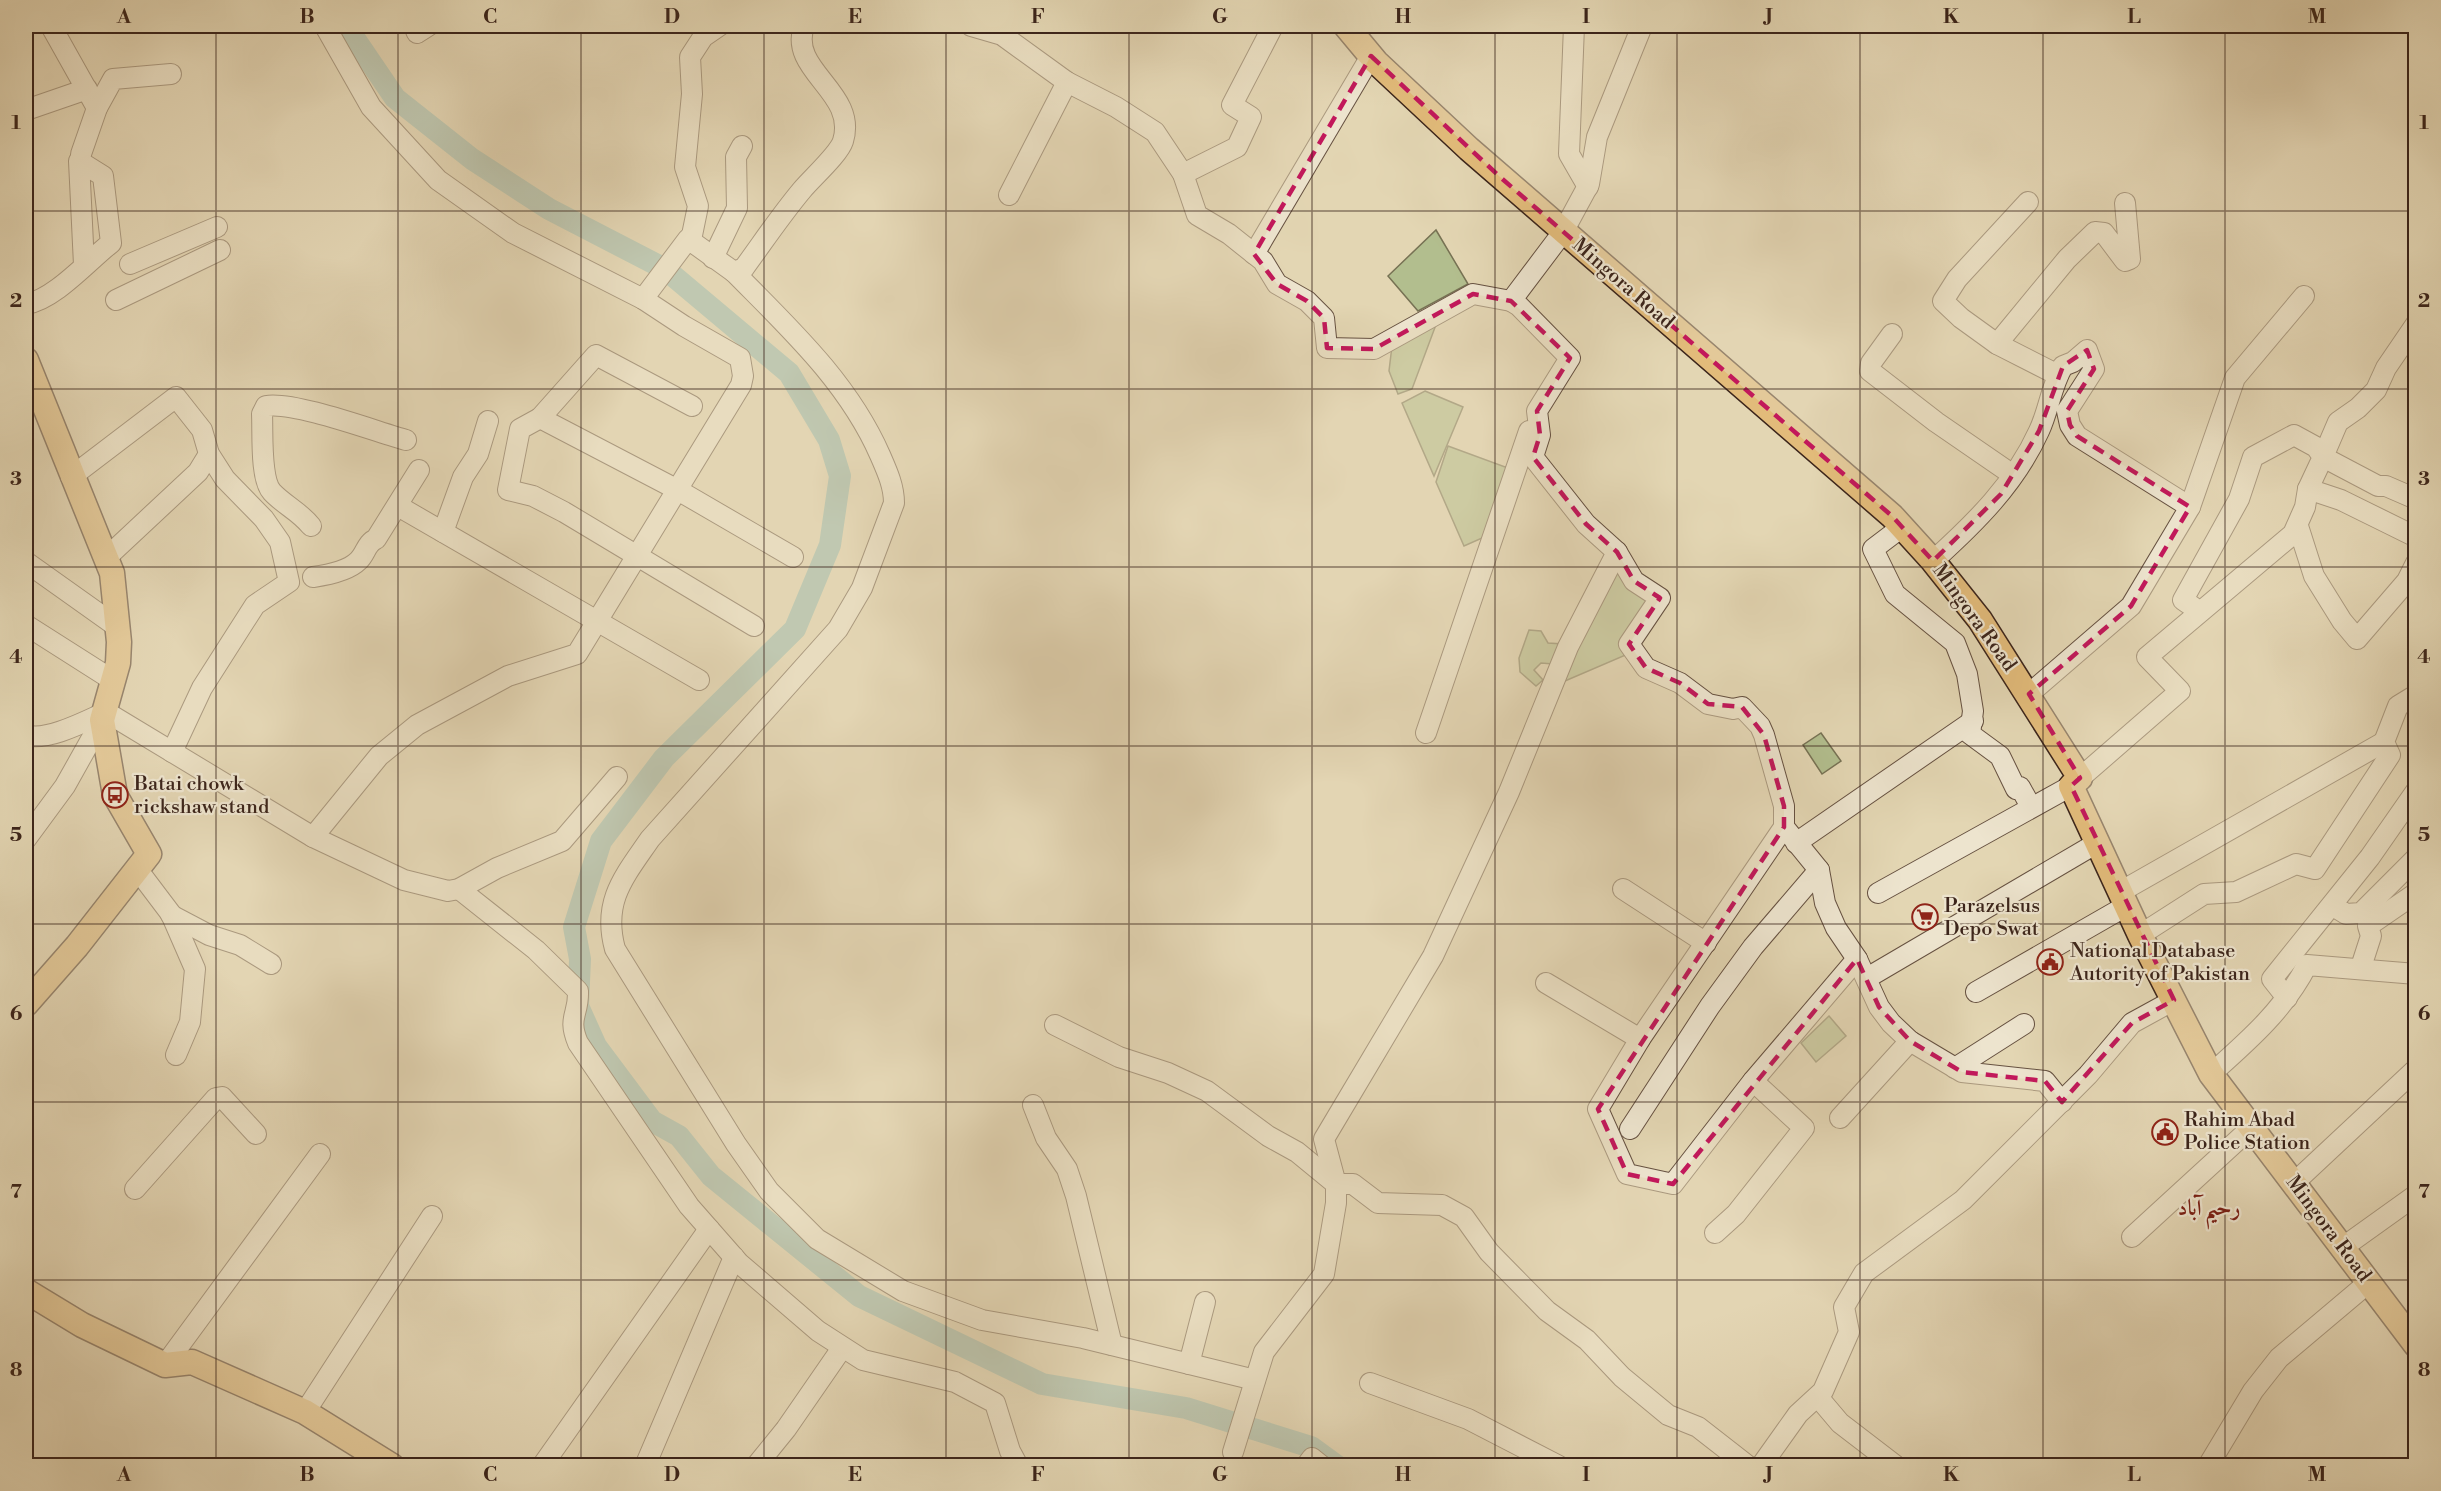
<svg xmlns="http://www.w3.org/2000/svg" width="2441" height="1491" font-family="'Libre Bodoni',Amiri,serif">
	<rect width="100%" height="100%" fill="#e3d6b3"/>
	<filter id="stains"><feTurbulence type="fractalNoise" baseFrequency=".00333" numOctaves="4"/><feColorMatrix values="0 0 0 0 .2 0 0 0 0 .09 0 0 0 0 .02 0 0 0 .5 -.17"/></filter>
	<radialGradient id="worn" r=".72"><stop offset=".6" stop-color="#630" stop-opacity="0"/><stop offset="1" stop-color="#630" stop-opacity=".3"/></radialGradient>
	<!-- green -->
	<g fill="#b2be8e" stroke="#777254" stroke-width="1.5">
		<polygon points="1436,230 1468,284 1418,311 1388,276"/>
		<polygon points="1437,322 1412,389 1398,394 1389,371 1392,346"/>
		<polygon points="1425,391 1463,407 1434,476 1402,403"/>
		<polygon points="1448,446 1505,467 1512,464 1489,535 1464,546 1436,482"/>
		<polygon points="1616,560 1651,598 1628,654 1558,684"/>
		<polygon points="1529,630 1541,631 1548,643 1563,644 1553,664 1541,663 1534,670 1543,680 1536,686 1520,672 1519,658"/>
		<polygon points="1821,733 1841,761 1822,774 1803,745"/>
		<polygon points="1829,1016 1846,1036 1816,1062 1801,1043"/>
	</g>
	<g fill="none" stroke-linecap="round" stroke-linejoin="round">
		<!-- river -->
		<polyline stroke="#95b9af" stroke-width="22" points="346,26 395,98 472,159 549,209 665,269 789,373 829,440 840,476 830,545 795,629 664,758 601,841 574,927 580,959 578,1006 596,1046 652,1121 679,1136 711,1176 859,1296 1042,1384 1186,1408 1311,1447 1337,1466"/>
		<!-- minor casing -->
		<g stroke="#665141" stroke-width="22">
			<g id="minor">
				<polyline points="51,26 97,108 81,154"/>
				<polyline points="414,26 417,33 428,26"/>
				<polyline points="971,26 1002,35 1067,82 1116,107 1155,132 1183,174 1197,215 1229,234 1263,261 1277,284 1307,301 1324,318 1327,348 1374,349 1473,294 1511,301"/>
				<polyline points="1574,26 1569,154 1588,187"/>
				<polyline points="97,108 113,79 171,74"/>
				<polyline points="26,110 87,89"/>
				<polyline points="1183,174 1237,147 1251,117 1232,105 1273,26"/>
				<polyline points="1009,195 1067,82"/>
				<polyline points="691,240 698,206 685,167 692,94 690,57 703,37 719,26"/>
				<polyline points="1254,254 1371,56"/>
				<polyline points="713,258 737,208 736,157 742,146"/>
				<polyline points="130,264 217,227"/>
				<path d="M734 272C789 328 848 382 880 455 887 471 894 486 894 503L862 588 838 629 650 839C624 877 602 901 615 949L736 1144 769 1191 817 1239 903 1291 982 1320 1083 1338 1255 1380"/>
				<path d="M643 299 688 239 734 272 744 268C763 242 781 215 802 190 812 178 839 154 843 141 858 92 788 71 804 26"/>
				<polyline points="116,300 220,250"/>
				<path d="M26 304C54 300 88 261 111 243L103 176 79 161 84 265"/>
				<polyline points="2416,324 2386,368 2376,390 2358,408 2338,422 2323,457 2378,486 2386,486 2416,499"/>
				<polyline points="1892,334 1871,363 1870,371 1936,422 2013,475"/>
				<polyline points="1997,344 1961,318 1943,301 1957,279 2028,202"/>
				<polyline points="2058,375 1997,344 2067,259 2095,232 2104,233 2125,261 2130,259 2125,203"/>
				<polyline points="692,406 596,355 540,418 520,429 508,490 533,496 564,512 754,626"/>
				<polyline points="540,418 676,489 793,557"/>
				<polyline points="71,477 176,397 202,430 209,454 225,479 264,519 280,542 289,582 255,605 202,688 172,752"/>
				<polyline points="2308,489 2341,500 2416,537"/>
				<polyline points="398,506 699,680"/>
				<path d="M311 526C299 511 284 505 272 492 260 479 263 433 262 414L266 406C294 401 374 431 406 440"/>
				<polyline points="2298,526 2314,576 2342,621 2357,639 2407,581 2416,563"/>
				<polyline points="1902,527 1873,549 1895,594 1955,643 1967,674 1973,711 1970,734 2000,756 2016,789 2020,787 2031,807"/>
				<polyline points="443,532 463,477 478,454 488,421"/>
				<polyline points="1617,552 1634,581 1660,598 1629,644 1646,668 1680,683 1708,704 1733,709 1742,707 1760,726 1764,735 1784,806 1784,827 1819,870 1825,903 1836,928 1857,959 1879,1007 1891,1023 1910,1041 1962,1072 2045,1081 2062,1102"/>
				<polyline points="106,558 198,472 209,454"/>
				<path d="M1933 561C1975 523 2015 484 2039 431 2049 410 2051 386 2063 366L2073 362 2087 350 2094 369 2067 411 2070 425 2077 436 2190 507"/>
				<polyline points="26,562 116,626"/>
				<path d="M313 577C327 575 348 571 358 561 366 554 366 543 376 539L419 470"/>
				<polyline points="26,625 114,681"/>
				<polyline points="2029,694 2131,606 2190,507 2235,378 2304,296"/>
				<polyline points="1426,733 1529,431"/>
				<path d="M26 735C46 742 86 721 106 712L313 837 404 880 448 891 459 889 497 868 562 841 617 777"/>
				<polyline points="2080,778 2180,691 2147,657 2293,534 2305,507 2308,489 2323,457 2316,447 2294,435 2253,457 2239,499 2183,600 2199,611"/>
				<polyline points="1784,827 1640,1039 1598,1109 1627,1174 1673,1184 1753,1081 1857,959"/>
				<polyline points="313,837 379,756 417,725 508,676 577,654 741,385 743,376 740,358 684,326 643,299 513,233 438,180 371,107 325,26"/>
				<polyline points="26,839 65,786 102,720"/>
				<polyline points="1796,843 1973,721"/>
				<polyline points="137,869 171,914 195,969 190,1022 176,1055"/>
				<path d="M459 889 536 950 578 991C579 1015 567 1017 578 1043L689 1206 739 1263 818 1331 863 1360 955 1382 995 1403 1010 1451 1018 1466"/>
				<polyline points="1623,889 1706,943"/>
				<polyline points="2120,892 2384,742"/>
				<polyline points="1878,893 2071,786"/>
				<polyline points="2333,906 2346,914 2361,913 2416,858"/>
				<polyline points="171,915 209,935 240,945 271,964"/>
				<polyline points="2140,935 2204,894 2236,892 2296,864 2315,869 2390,755 2384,742 2398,706 2416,695"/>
				<polyline points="2361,967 2371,936 2368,926 2416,893"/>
				<polyline points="1867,978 2097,843"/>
				<polyline points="1546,983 1640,1039"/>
				<polyline points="1976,992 2126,906"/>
				<polyline points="2287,998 2272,979 2370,857 2416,791"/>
				<polyline points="1055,1025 1119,1057 1168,1073 1207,1091 1268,1136 1297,1152 1336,1184 1353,1184 1378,1203 1442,1205 1464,1217 1489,1252 1547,1311 1587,1340 1622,1377 1668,1415 1698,1427 1748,1466"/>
				<polyline points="1955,1068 2024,1024"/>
				<path d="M2211 1074C2248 1041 2284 1010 2307 965L2416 974"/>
				<polyline points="1033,1105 1046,1138 1067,1169 1076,1196 1112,1345"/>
				<polyline points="1840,1118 1910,1041"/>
				<polyline points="1630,1129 1710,1006 1753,947 1819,870"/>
				<polyline points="2294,1183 2416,1069"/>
				<polyline points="135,1189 216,1098 222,1097 256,1134"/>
				<polyline points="1715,1233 1736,1214 1804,1128 1753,1081"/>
				<polyline points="2132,1237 2252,1127"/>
				<polyline points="2342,1248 2416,1195"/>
				<polyline points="1189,1364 1205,1302"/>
				<polyline points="165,1365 320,1154"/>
				<polyline points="1370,1383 1468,1419 1559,1466"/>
				<polyline points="1818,1397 1840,1423 1896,1466"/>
				<polyline points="305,1412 432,1216"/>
				<polyline points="1233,1452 1264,1352 1324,1274 1336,1203 1336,1184 1324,1139 1433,956 1509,792 1568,647 1617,552 1586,524 1533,457 1540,435 1537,411 1570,358 1519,306 1511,301 1563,232 1589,184 1597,137 1642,26"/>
				<polyline points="542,1466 709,1229"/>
				<polyline points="645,1466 734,1257"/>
				<polyline points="756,1466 786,1429 842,1348"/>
				<polyline points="1306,1466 1312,1458 1322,1466"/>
				<polyline points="1761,1466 1798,1414 1823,1391 1849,1332 1844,1307 1864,1273 1963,1200 2088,1075 2132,1023 2174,1000"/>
				<polyline points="2208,1466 2253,1391 2279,1358 2368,1283"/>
			</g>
		</g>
		<!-- major casing -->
		<g stroke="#3c251b" stroke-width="27">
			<g id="major">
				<polyline points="1346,26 1376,62 1469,149 1892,516 1933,561 1980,620 2080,778 2071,786 2140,935 2211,1074 2416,1345"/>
				<polyline points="26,360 112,573 119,642 118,663 102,720 115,795 149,854 77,946 26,1004"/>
				<polyline points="26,1291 82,1325 165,1365 192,1362 305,1412 392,1466"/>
			</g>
		</g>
		<!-- minor -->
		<use href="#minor" stroke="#ede4ce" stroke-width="20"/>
		<!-- major -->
		<use href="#major" stroke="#e2bb7a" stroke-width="24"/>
	</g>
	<!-- marked area -->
	<path d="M0 0H2441V1491H0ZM1371 56 1500 177 1892 516 1933 561 2001 494 2039 431 2063 366 2087 350 2094 369 2067 411 2070 425 2077 436 2190 507 2131 606 2029 694 2080 778 2071 786 2174 1000 2132 1023 2062 1102 2045 1081 1962 1072 1910 1041 1879 1007 1857 959 1673 1184 1627 1174 1598 1109 1784 827V806L1764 735 1742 707 1708 704 1680 683 1646 668 1629 644 1660 598 1634 581 1617 552 1586 524 1533 457 1540 435 1537 411 1570 358 1511 301 1473 294 1374 349 1327 348 1324 318 1307 301 1277 284 1254 254Z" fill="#e3d6b3" fill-opacity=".55" fill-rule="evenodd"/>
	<path fill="none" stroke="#c2185b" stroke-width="4.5" stroke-dasharray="12 8" stroke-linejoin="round" d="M1371 56 1500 177 1892 516 1933 561 2001 494 2039 431 2063 366 2087 350 2094 369 2067 411 2070 425 2077 436 2190 507 2131 606 2029 694 2080 778 2071 786 2174 1000 2132 1023 2062 1102 2045 1081 1962 1072 1910 1041 1879 1007 1857 959 1673 1184 1627 1174 1598 1109 1784 827V806L1764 735 1742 707 1708 704 1680 683 1646 668 1629 644 1660 598 1634 581 1617 552 1586 524 1533 457 1540 435 1537 411 1570 358 1511 301 1473 294 1374 349 1327 348 1324 318 1307 301 1277 284 1254 254Z"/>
	<!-- grid -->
	<path fill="none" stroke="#3c251b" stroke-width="1.5" stroke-opacity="0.55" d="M216 26V1466M398 26V1466M581 26V1466M764 26V1466M946 26V1466M1129 26V1466M1312 26V1466M1495 26V1466M1677 26V1466M1860 26V1466M2043 26V1466M2225 26V1466M26 211H2416M26 389H2416M26 567H2416M26 746H2416M26 924H2416M26 1102H2416M26 1280H2416"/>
	<!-- icons -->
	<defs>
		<g id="bus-ring" transform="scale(1.35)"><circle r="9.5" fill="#ede4ce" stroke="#8f2418" stroke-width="1.5"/><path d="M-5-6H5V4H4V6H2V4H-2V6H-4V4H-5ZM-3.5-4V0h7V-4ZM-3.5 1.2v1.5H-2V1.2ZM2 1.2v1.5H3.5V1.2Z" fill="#8f2418"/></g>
		<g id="supermarket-ring" transform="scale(1.35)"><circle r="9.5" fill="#ede4ce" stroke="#8f2418" stroke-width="1.5"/><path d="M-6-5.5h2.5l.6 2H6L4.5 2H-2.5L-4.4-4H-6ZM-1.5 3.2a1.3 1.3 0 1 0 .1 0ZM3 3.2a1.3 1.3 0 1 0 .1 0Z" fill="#8f2418"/></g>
		<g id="civic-ring" transform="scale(1.35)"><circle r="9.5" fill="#ede4ce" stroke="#8f2418" stroke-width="1.5"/><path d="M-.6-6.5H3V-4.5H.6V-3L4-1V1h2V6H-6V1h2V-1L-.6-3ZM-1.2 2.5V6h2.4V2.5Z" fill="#8f2418"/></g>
	</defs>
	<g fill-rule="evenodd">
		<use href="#bus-ring" x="115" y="795"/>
		<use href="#supermarket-ring" x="1925" y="917"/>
		<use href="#civic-ring" x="2050" y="962"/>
		<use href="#civic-ring" x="2165" y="1132"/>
	</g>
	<g text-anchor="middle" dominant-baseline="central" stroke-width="4.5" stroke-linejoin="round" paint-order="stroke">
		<!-- street labels -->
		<g font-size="20" fill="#3c251b" stroke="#ede4ce">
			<text transform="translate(1623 284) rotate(41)">Mingora Road</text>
			<text transform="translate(1974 618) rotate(54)">Mingora Road</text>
			<text transform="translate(2328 1229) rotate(53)">Mingora Road</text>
		</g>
		<!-- poi labels -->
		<g font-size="20" fill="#3c251b" stroke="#ede4ce" text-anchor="start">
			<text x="134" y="784">Batai chowk<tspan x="134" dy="23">rickshaw stand</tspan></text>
			<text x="1944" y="906">Parazelsus<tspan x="1944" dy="23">Depo Swat</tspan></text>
			<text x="2070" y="951">National Database<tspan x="2070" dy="23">Autority of Pakistan</tspan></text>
			<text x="2184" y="1120">Rahim Abad<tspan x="2184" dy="23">Police Station</tspan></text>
		</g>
		<!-- quarter labels -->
		<g font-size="22" font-weight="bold" fill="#7a1f14" stroke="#ede4ce">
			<text x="2209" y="1208">رحیم آباد</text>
		</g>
	</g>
	<!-- margin -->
	<rect width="2441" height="1491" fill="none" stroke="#e3d6b3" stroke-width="66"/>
	<rect x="33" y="33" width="2375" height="1425" fill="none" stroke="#3c251b" stroke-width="2"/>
	<g font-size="20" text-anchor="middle" font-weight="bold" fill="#3c251b">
		<text x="124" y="23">A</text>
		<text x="307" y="23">B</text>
		<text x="490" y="23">C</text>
		<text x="672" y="23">D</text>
		<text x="855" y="23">E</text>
		<text x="1038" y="23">F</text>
		<text x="1220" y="23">G</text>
		<text x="1403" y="23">H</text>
		<text x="1586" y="23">I</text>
		<text x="1769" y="23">J</text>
		<text x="1951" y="23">K</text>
		<text x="2134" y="23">L</text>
		<text x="2317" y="23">M</text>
		<text x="16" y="129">1</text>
		<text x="2424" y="129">1</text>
		<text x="16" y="307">2</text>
		<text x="2424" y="307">2</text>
		<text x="16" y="485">3</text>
		<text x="2424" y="485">3</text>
		<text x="16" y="663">4</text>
		<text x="2424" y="663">4</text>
		<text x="16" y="841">5</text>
		<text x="2424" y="841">5</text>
		<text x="16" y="1020">6</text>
		<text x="2424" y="1020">6</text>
		<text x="16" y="1198">7</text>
		<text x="2424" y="1198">7</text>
		<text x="16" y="1376">8</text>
		<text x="2424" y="1376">8</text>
		<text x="124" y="1481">A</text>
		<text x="307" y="1481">B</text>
		<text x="490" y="1481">C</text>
		<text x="672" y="1481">D</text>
		<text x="855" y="1481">E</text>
		<text x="1038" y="1481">F</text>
		<text x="1220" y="1481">G</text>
		<text x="1403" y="1481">H</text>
		<text x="1586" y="1481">I</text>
		<text x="1769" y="1481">J</text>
		<text x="1951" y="1481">K</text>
		<text x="2134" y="1481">L</text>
		<text x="2317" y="1481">M</text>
	</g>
	<rect width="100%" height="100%" filter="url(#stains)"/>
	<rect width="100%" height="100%" fill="url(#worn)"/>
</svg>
